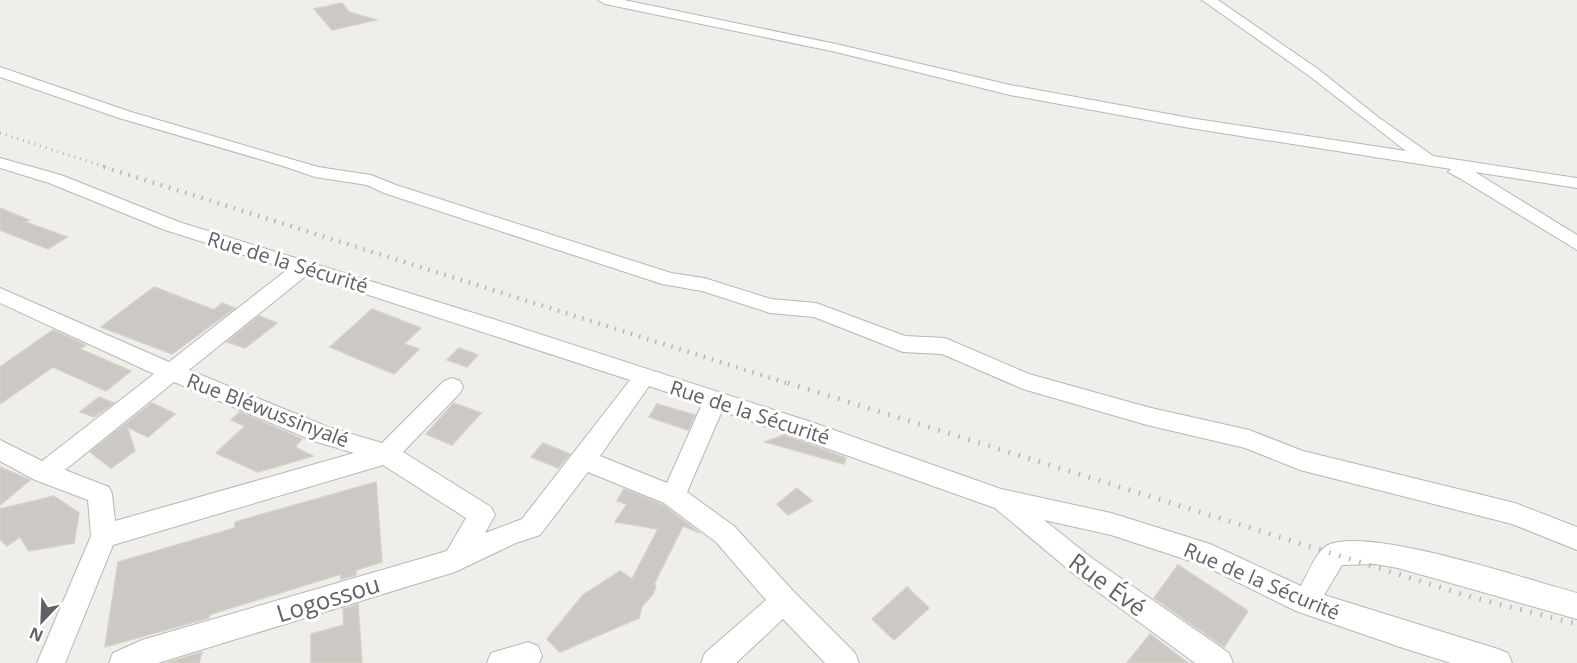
<svg xmlns="http://www.w3.org/2000/svg" width="1577" height="663" font-family="'Open Sans',sans-serif">
	<rect width="100%" height="100%" fill="#f0eee8"/>
	<!-- building -->
	<g fill="#ccc9c4" stroke="#d4d0c6" stroke-width="1.5">
		<polygon points="342,3 349,12 376,20 332,30 314,9"/>
		<polygon points="0,208 29,220 25,222 67,237 48,249 0,230"/>
		<polygon points="154,287 214,310 222,303 235,308 172,354 101,327"/>
		<polygon points="372,309 421,328 404,344 419,349 394,374 330,347"/>
		<polygon points="259,316 277,323 245,348 227,342"/>
		<polygon points="53,330 86,345 80,349 131,371 106,391 53,367 0,404 0,367"/>
		<polygon points="459,348 478,355 467,367 447,360"/>
		<polygon points="99,397 114,403 94,417 80,412"/>
		<polygon points="152,403 175,414 148,437 127,427 135,451 111,468 90,452"/>
		<polygon points="454,403 481,413 452,445 426,434"/>
		<polygon points="657,404 695,415 688,430 649,417"/>
		<polygon points="240,412 302,439 295,447 313,456 258,472 216,453 245,426 231,420"/>
		<polygon points="784,435 846,458 844,464 765,442"/>
		<polygon points="543,443 570,454 558,468 531,457"/>
		<polygon points="0,467 30,480 0,505"/>
		<polygon points="376,482 382,562 356,570 356,575 341,579 341,574 218,612 209,615 209,618 105,647 118,562 235,528 235,522"/>
		<polygon points="797,488 812,501 788,515 777,504"/>
		<polygon points="624,489 663,505 700,533 683,526 654,584 656,586 653,594 642,606 639,618 560,652 547,639 583,595 620,571 632,579 658,529 615,522 627,504 617,501"/>
		<polygon points="54,496 79,513 74,543 29,551 20,537 7,546 0,539 0,509"/>
		<polygon points="1178,565 1248,611 1224,647 1154,598"/>
		<polygon points="907,587 929,608 894,640 872,619"/>
		<polygon points="358,604 362,663 311,663 311,634 344,625 343,609"/>
		<polygon points="1150,634 1188,663 1127,663"/>
		<polygon points="202,652 199,663 166,663"/>
	</g>
	<g fill="none" stroke-linecap="round" stroke-linejoin="round">
		<!-- minor casing -->
		<g stroke="#b5b7bb" stroke-width="2">
			<g id="minor">
				<polygon points="598,0 624,0 836,44 1010,85 1190,118 1406,151 1308,75 1202,0 1218,0 1318,69 1378,117 1433,156 1577,178 1577,188 1475,172 1577,235 1577,250 1461,179 1448,172 1451,169 1190,128 1010,95 836,52 605,4"/>
				<polygon points="0,67 131,112 318,167 371,175 396,185 671,273 704,278 771,299 816,303 905,336 945,338 1029,374 1147,407 1249,430 1303,451 1515,503 1577,527 1577,550 1512,524 1300,470 1245,448 1147,425 1023,389 942,354 903,352 814,317 770,313 702,291 662,284 384,193 367,185 315,177 283,166 119,118 0,77"/>
				<path d="M0 158 61 175 179 222 493 319 814 423 1001 489 1111 513 1210 544 1301 586C1307 575 1317 550 1328 545 1369 526 1528 580 1577 593V619L1398 568 1375 564 1342 565 1324 595 1498 649 1508 653 1512 663H1451L1406 649 1296 611 1203 565 1111 535 1044 520 1093 559 1229 653 1233 663H1195L1075 575 995 508 722 411 687 492 734 526 794 592 855 653 859 663H825L783 619 736 663H701L705 653 766 600 716 542 664 503 588 472 540 535 516 543 455 572 158 663H109L113 653 142 640 447 551 466 518 383 465 113 545 65 663H37L91 536 88 500 35 480 0 461V440L42 461 154 374 0 303V288L169 362 288 269 165 230 49 183 0 168ZM307 275 630 380 522 519 485 533 495 515 491 507 403 452 460 393 463 387 460 381 452 378 444 381 382 443 328 427 189 370ZM174 382 314 441 354 453 115 521 112 494 109 487 65 470ZM649 386 702 404 667 483 600 456Z"/>
				<polygon points="528,642 538,646 542,656 539,663 487,663 491,653"/>
			</g>
		</g>
		<!-- minor -->
		<use href="#minor" fill="#fff" fill-rule="evenodd"/>
		<!-- rail-far2 -->
		<polyline stroke="#b5b6b7" stroke-width="3" stroke-dasharray="1 5" stroke-linecap="butt" points="0,133 109,168"/>
		<!-- rail-far1 -->
		<polyline stroke="#b5b6b7" stroke-width="4.5" stroke-dasharray="1.5 7" stroke-linecap="butt" points="104,167 793,385"/>
		<!-- rail -->
		<polyline stroke="#b5b6b7" stroke-width="5" stroke-dasharray="1.5 9" stroke-linecap="butt" points="788,383 1471,597 1577,624"/>
	</g>
	<g text-anchor="middle" dominant-baseline="central" stroke-width="6" stroke-linejoin="round" paint-order="stroke">
		<!-- street labels -->
		<g font-size="20" fill="#5f6267" stroke="#fff">
			<text transform="translate(288 262) rotate(17)">Rue de la Sécurité</text>
			<text transform="translate(268 410) rotate(21)">Rue Bléwussinyalé</text>
			<text transform="translate(750 412) rotate(18)">Rue de la Sécurité</text>
			<text transform="translate(1262 581) rotate(23)">Rue de la Sécurité</text>
		</g>
		<!-- near-street labels -->
		<g font-size="24" fill="#5f6267" stroke="#fff">
			<text transform="translate(1108 584) rotate(36)">Rue Évé</text>
			<text transform="translate(328 598) rotate(-17)">Logossou</text>
		</g>
	</g>
	<!-- north arrow -->
	<g transform="translate(42 621) rotate(203)" stroke="#ffffff" stroke-width="4.5" paint-order="stroke">
	<path d="M0-4.5L10 22L0 15L-10 22Z" fill="#5f6267"/>
	<text y="-9" font-size="16" font-weight="bold" text-anchor="middle" fill="#5f6267">N</text>
	</g>
</svg>
